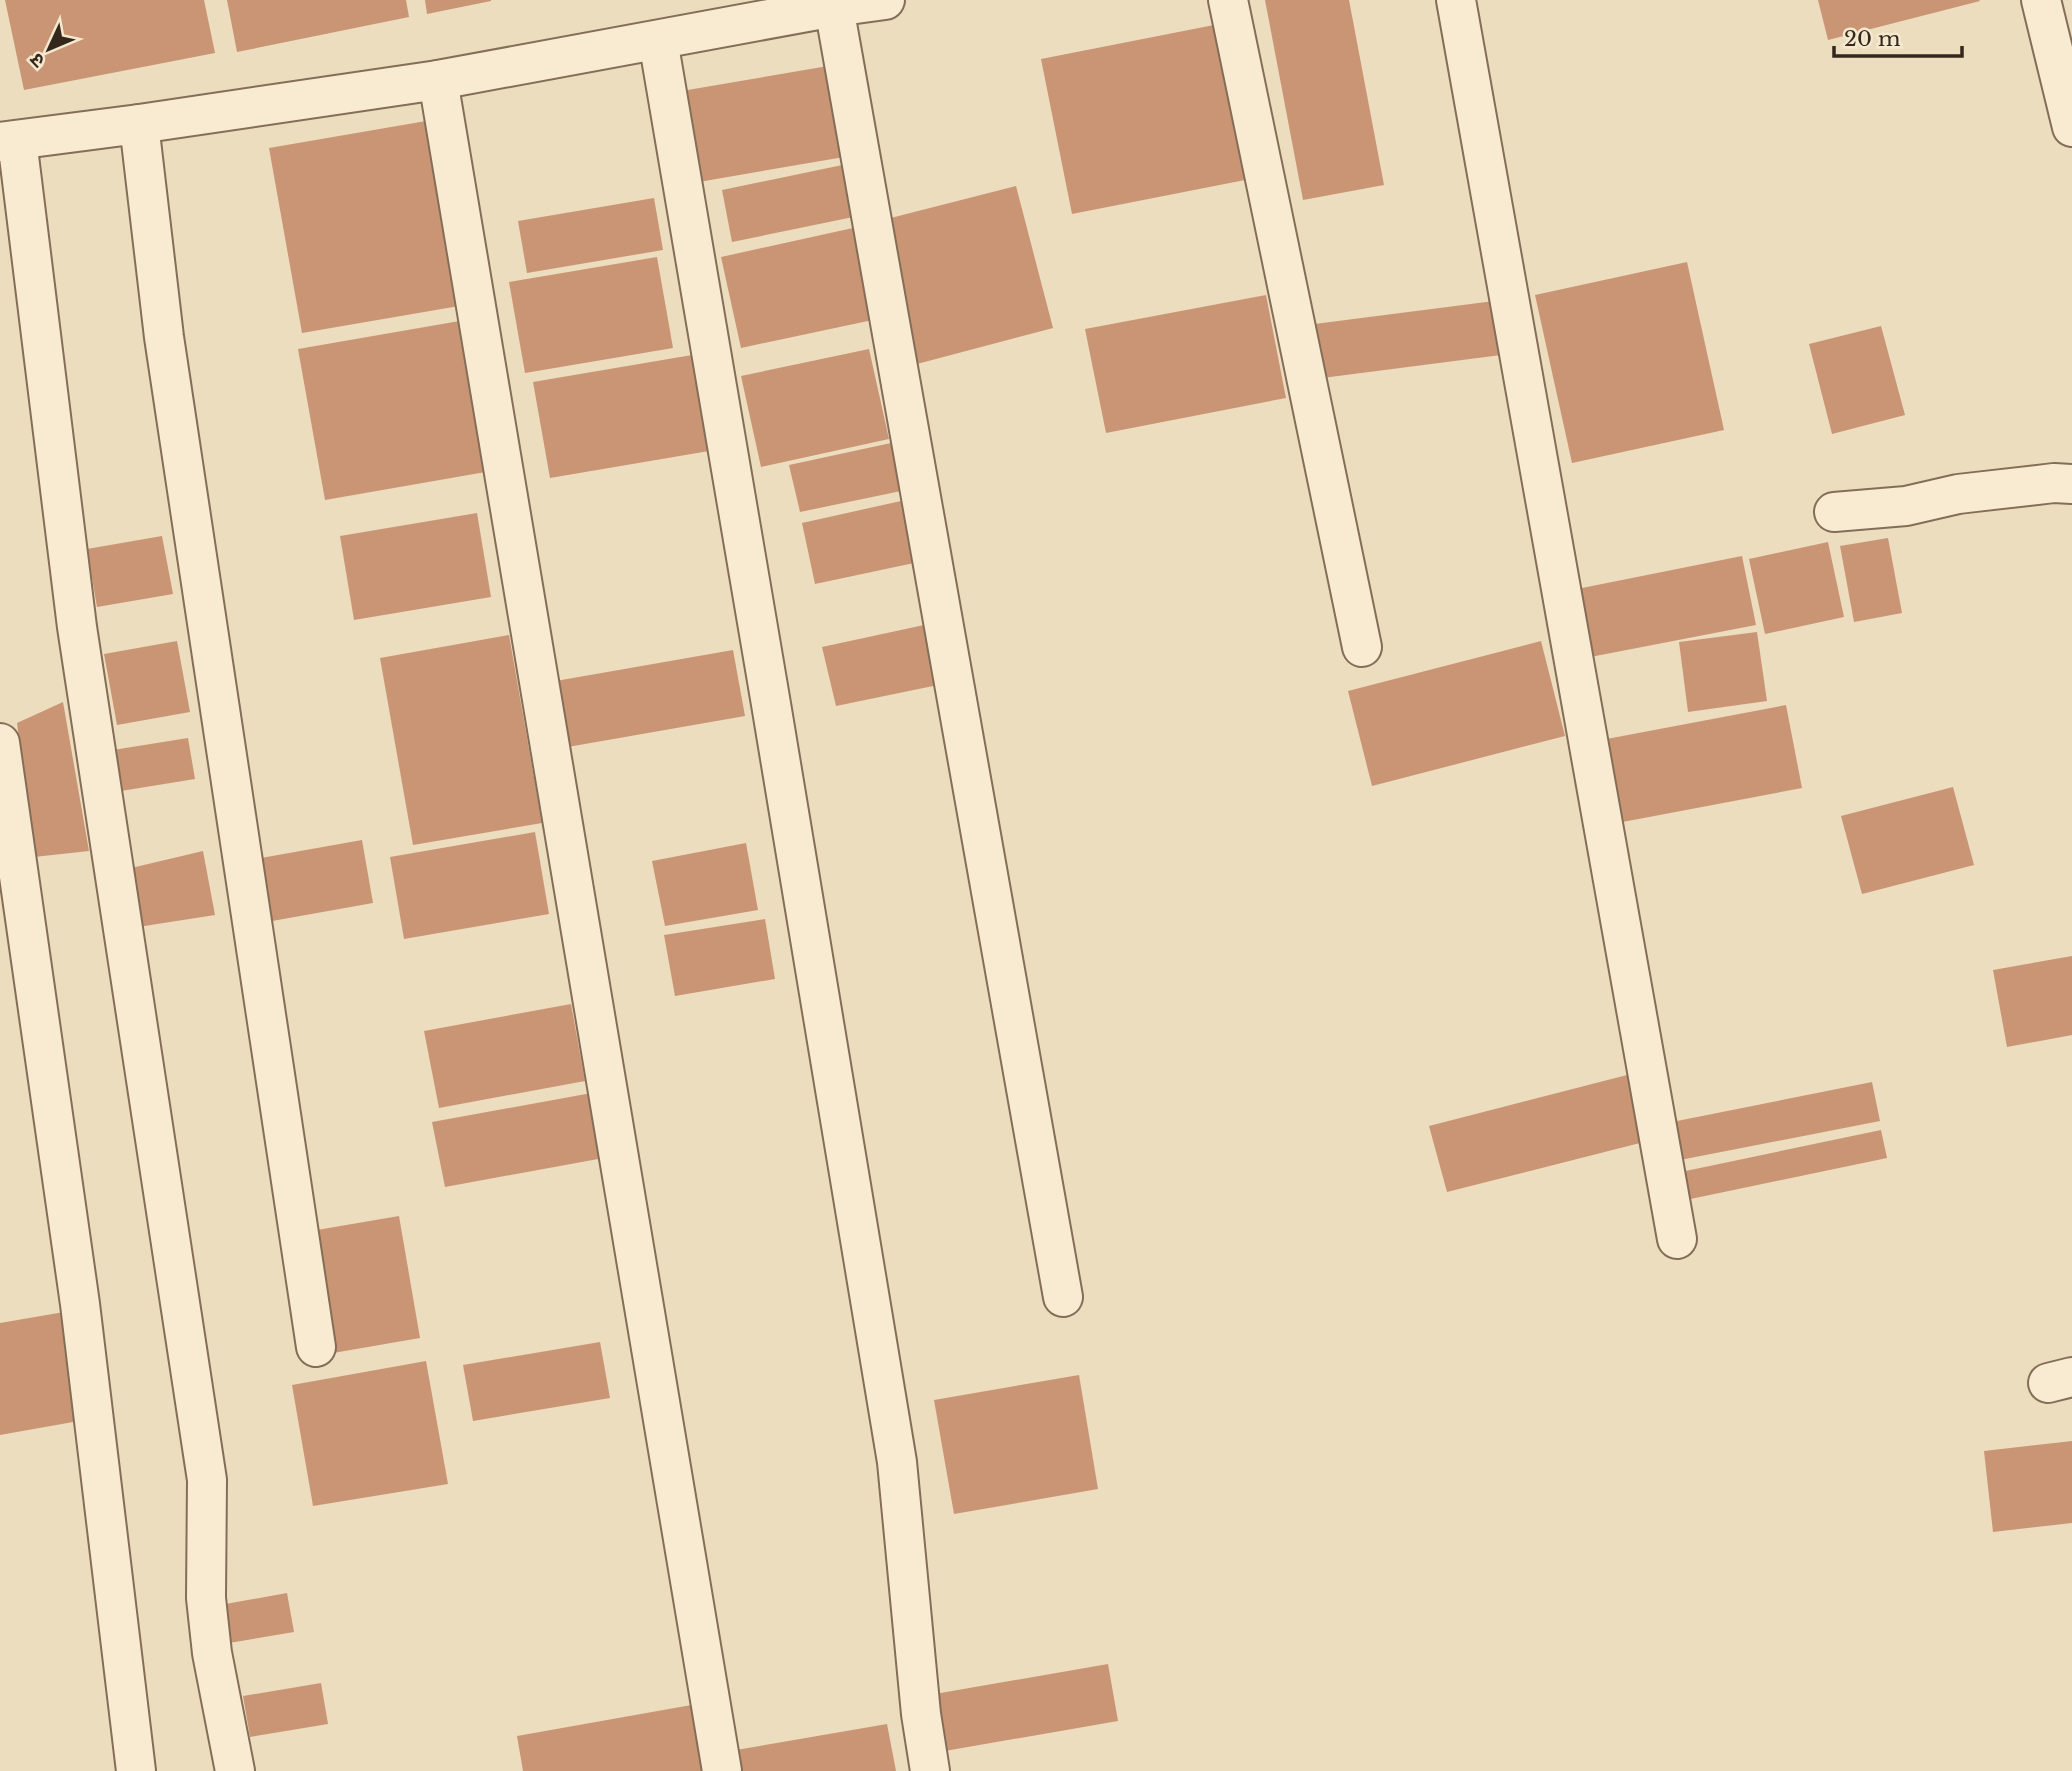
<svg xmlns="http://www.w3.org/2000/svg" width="2072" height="1771" font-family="'Libre Baskerville','Noto Sans Devanagari',serif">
	<rect width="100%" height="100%" fill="#ecddbe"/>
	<!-- building -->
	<g fill="#ca9575">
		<polygon points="5,0 204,0 215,53 24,90"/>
		<polygon points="227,0 406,0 409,17 237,52"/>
		<polygon points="425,0 491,0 491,1 427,14"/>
		<polygon points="1265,0 1349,0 1384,185 1303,200"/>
		<polygon points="1818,0 1979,0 1980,1 1828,40"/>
		<polygon points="1214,25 1245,180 1072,214 1041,59"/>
		<polygon points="828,66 844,157 693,183 676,92"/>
		<polygon points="426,121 459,306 302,333 269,148"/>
		<polygon points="852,163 863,215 732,242 722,190"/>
		<polygon points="1016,186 1053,328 917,364 879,221"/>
		<polygon points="654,198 663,250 527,273 518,221"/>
		<polygon points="862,226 882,318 741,348 721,257"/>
		<polygon points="657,257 673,348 525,373 509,282"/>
		<polygon points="1687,262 1724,430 1572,463 1535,295"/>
		<polygon points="1266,295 1286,398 1106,433 1085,329"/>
		<polygon points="1494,301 1501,355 1307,380 1299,326"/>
		<polygon points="471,319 497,470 325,500 298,349"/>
		<polygon points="1881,326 1905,415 1832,434 1809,344"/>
		<polygon points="869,349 889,439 761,467 741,376"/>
		<polygon points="692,355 709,451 550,478 533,382"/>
		<polygon points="891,443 901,491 800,512 789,465"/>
		<polygon points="901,501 914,563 815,584 802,523"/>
		<polygon points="477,513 491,597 354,620 340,536"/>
		<polygon points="162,536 173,594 97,607 87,549"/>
		<polygon points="1888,538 1902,613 1854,622 1840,546"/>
		<polygon points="1828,542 1844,617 1765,634 1749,559"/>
		<polygon points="1742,556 1756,625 1580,659 1567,591"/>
		<polygon points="924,625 938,685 836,706 822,647"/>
		<polygon points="1757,632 1767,701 1688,712 1679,642"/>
		<polygon points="509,635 542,823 413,845 380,658"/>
		<polygon points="177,641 190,712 117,725 104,654"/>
		<polygon points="1541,641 1565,736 1372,786 1348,691"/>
		<polygon points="733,650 745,716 562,748 550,682"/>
		<polygon points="63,702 89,851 34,857 17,723"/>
		<polygon points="1786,705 1802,788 1612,824 1596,741"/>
		<polygon points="188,738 195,779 121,791 113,750"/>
		<polygon points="1953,787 1974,865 1862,894 1841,816"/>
		<polygon points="535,832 549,914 404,939 390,857"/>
		<polygon points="362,840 373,903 261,923 250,860"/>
		<polygon points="746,843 758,910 665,926 652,861"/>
		<polygon points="203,851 215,915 138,927 127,869"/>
		<polygon points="765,919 775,979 675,996 664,935"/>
		<polygon points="2072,956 2072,1035 2007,1047 1993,970"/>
		<polygon points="571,1004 585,1081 439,1108 424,1031"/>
		<polygon points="1627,1075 1644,1142 1447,1192 1429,1126"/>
		<polygon points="1872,1082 1880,1121 1680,1160 1672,1122"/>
		<polygon points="597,1092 609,1157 445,1187 432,1122"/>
		<polygon points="1881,1130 1887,1158 1681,1201 1676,1173"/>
		<polygon points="399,1216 420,1338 333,1353 311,1231"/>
		<polygon points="70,1311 90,1419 0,1435 0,1323"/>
		<polygon points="600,1342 610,1398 473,1421 463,1365"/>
		<polygon points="426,1361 448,1484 313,1506 292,1385"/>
		<polygon points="1079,1375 1098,1489 954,1514 934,1400"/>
		<polygon points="2072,1441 2072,1523 1993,1532 1984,1451"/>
		<polygon points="287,1593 294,1632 217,1645 209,1607"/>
		<polygon points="1108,1664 1118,1721 939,1752 929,1695"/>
		<polygon points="321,1683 328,1724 250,1737 243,1696"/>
		<polygon points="697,1704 709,1771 523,1771 517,1736"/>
		<polygon points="887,1724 896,1771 740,1771 736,1750"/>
	</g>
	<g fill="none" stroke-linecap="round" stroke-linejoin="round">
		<!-- minor casing -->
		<g stroke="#846e57" stroke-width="42">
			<g id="minor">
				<polyline points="1228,0 1362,647"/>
				<polyline points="1456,0 1677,1239"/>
				<polyline points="2041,0 2072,127"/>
				<polyline points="834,7 1063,1297"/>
				<polyline points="658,40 771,704 897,1462 921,1714 930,1771"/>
				<polyline points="438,80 722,1771"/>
				<polyline points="139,124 164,337 316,1347"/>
				<polyline points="17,140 77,627 207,1480 206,1598 212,1653 235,1771"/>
				<polyline points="0,142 139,124 438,80 834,7 885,0"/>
				<polyline points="1834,512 1906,506 1958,494 2054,483 2072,484"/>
				<polyline points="0,743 80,1304 136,1771"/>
				<polyline points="2048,1383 2072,1377"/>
			</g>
		</g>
		<!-- minor -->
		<use href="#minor" stroke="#f8ebd1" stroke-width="38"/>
	</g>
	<!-- north arrow -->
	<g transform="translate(49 49) rotate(226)" stroke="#f4e8ce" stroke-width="5" paint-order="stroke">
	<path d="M0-5L12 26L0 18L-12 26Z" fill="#34271c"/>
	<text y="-10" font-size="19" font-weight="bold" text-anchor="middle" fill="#34271c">उ</text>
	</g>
	<!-- scale -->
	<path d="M1834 46v10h128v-10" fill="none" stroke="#34271c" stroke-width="3.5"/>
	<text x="1844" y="46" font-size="21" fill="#34271c" stroke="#f4e8ce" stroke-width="5" paint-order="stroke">20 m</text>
</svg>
